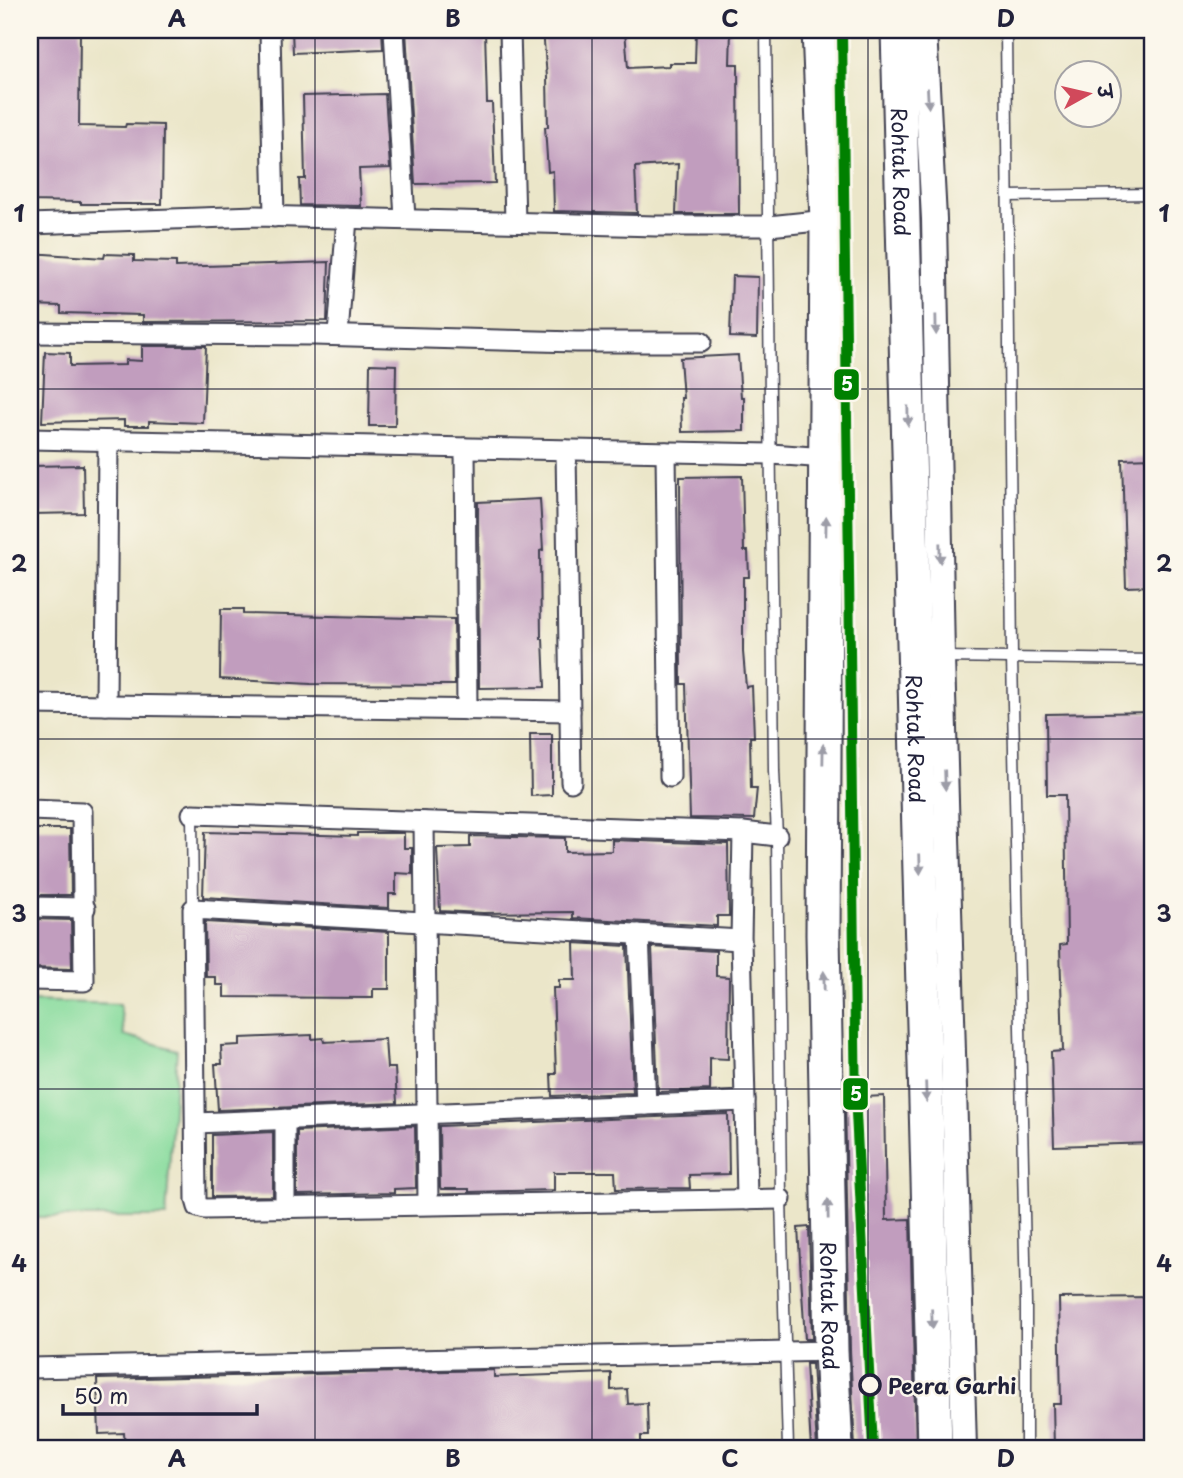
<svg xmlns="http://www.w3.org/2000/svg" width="1183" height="1478" font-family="'Playpen Sans','Playpen Sans Deva',sans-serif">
	<rect width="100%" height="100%" fill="#fbf7ec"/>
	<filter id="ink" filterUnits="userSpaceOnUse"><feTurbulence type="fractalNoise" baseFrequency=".0143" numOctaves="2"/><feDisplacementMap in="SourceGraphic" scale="14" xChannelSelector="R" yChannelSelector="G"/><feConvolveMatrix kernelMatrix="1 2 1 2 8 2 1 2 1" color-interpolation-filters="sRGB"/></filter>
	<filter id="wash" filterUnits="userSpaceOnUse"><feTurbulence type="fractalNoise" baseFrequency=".00686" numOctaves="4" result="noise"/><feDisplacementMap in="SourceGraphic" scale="28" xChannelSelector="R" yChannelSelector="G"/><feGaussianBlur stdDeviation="1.57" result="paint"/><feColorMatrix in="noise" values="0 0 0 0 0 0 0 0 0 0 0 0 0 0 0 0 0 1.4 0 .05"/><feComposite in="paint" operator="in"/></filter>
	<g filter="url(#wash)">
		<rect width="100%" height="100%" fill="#ebe6c9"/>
		<!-- green -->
		<polygon fill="#88db9d" stroke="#557e6c" stroke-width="2" points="30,1001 120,1004 124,1035 177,1050 166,1217 30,1217"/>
		<g id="blocks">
			<!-- building -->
			<g fill="#c19dbe">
				<polygon points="30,30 80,30 79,126 125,127 126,124 163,125 162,204 81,204 81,202 30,201"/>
				<polygon points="292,30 382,30 383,49 293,53"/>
				<polygon points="406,30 485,30 487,103 492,103 495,183 415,184"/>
				<polygon points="543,30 625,30 628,68 669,66 669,63 695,63 696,30 731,30 730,64 738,64 739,214 676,214 678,164 635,167 637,213 554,211 553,171 548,172 545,127 548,127 547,77"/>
				<polygon points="385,94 390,168 359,169 361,206 300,205 299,179 305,179 303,96"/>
				<polygon points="30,253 104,258 105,254 134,255 134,261 176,262 176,267 329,262 327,321 143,322 143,315 61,313 61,306 30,305"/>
				<polygon points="732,276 758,277 757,338 730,337"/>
				<polygon points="142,346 206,346 203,423 149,421 149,426 124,426 124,420 42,422 45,352 70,353 70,366 125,365 125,360 142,361"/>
				<polygon points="738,355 741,397 744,397 744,431 682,432 681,398 683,398 680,358"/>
				<polygon points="370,364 396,365 395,426 369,426"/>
				<polygon points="1153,458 1153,586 1126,587 1122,459"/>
				<polygon points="83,465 84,513 30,514 30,466"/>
				<polygon points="742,476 744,551 748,551 749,577 743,577 743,652 746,687 752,686 754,737 750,737 751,788 757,788 754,819 690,818 686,684 681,684 680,477"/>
				<polygon points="540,499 543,550 540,551 541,639 543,639 545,687 479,688 478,502"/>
				<polygon points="221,609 243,609 243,614 454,619 455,685 311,684 220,679"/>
				<polygon points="1153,712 1153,1143 1054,1146 1051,1052 1063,1051 1060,945 1067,944 1065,795 1047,795 1046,714"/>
				<polygon points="530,734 552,734 552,795 531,796"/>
				<polygon points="30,829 70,829 71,895 30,895"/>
				<polygon points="205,832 357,836 357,833 404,833 404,848 412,848 412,874 396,873 396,894 389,894 389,908 203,897"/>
				<polygon points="470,836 565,838 565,852 612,851 612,840 728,844 729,916 717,916 717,926 573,918 573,912 483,913 440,911 437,848 470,847"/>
				<polygon points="30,919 71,920 72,969 30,968"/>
				<polygon points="205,922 389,932 389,989 373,989 373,998 224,997 224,985 216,985 216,977 206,977"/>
				<polygon points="574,943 627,946 633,1093 552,1096 551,1074 556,1074 553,988 559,988 559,980 575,980"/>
				<polygon points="652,947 716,951 716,976 729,977 728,1059 710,1058 710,1090 658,1092"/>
				<polygon points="312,1035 312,1039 323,1038 324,1042 385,1039 387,1068 395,1068 397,1103 218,1110 215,1064 222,1064 221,1046 240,1045 240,1038"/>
				<polygon points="884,1096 886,1220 910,1219 916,1448 855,1448 850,1350 845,1098"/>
				<polygon points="728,1114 729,1174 689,1175 690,1188 616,1189 615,1172 554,1172 554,1190 469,1192 469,1189 441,1189 440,1187 439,1126"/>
				<polygon points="415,1126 416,1188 394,1189 394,1193 297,1195 297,1131"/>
				<polygon points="273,1132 273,1196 212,1197 212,1135"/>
				<polygon points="809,1227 812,1339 805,1339 798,1228"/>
				<polygon points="1153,1297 1153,1448 1054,1448 1053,1404 1061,1404 1059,1298"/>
				<polygon points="806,1364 812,1364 817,1448 811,1448"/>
				<polygon points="494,1370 494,1377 611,1373 611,1390 627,1389 628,1404 647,1403 648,1436 641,1436 641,1448 125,1448 124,1433 99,1434 97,1379"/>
			</g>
		</g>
	</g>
	<g filter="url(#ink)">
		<use href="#blocks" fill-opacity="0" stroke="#403f50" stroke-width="2"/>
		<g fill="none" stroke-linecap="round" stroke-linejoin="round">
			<!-- service casing -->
			<g stroke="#403f50" stroke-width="13">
				<g id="service">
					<polyline points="766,30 774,771 777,836 781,1199 788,1448"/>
					<polyline points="1006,30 1012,658 1026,1304 1026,1448"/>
					<polyline points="1008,196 1153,194"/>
					<polyline points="944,657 1153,660"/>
					<polyline points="192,814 193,909"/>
				</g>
			</g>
			<!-- minor casing -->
			<g stroke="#403f50" stroke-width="23">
				<g id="minor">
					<polyline points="270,30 274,217"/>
					<polyline points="394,30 405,219"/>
					<polyline points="510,30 515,222"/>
					<polyline points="30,224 256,216 656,226 769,226 827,220"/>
					<polyline points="30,333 314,335 576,342 701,342"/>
					<polyline points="338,335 347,218"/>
					<polyline points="30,439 771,454 826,458"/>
					<polyline points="465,448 467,710"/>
					<polyline points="566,450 571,782"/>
					<polyline points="666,452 670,777"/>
					<polyline points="30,704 570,711"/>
					<polyline points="106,705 108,441"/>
					<polyline points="30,810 82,812 84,981 30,980"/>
					<polyline points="192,814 743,832 777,836"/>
					<polyline points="424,822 428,1204"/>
					<polyline points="30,907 85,908"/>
					<polyline points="639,934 646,1105"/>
					<polyline points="741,940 193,909 196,1200 198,1207 205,1209 781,1199"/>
					<polyline points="745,1101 747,1200"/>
					<polyline points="196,1123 745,1101 741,940 743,832"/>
					<polyline points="285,1208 285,1119"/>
					<polyline points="30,1368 831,1351"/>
				</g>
			</g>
			<!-- tertiary casing -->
			<g stroke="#403f50" stroke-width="28">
				<polyline id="tertiary" points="924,30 934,219 942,657 964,1448"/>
			</g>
			<!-- trunk casing -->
			<g stroke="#403f50" stroke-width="37">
				<g id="trunk">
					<path id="s1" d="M819 30 827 220 823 935 831 1351 836 1448"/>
					<path id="s2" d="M898 30 935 1448"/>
				</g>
			</g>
			<!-- service -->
			<use href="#service" stroke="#fff" stroke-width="10"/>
			<!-- minor -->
			<use href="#minor" stroke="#fff" stroke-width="19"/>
			<!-- tertiary -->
			<use href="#tertiary" stroke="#fff" stroke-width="24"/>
			<!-- trunk -->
			<use href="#trunk" stroke="#fff" stroke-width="33"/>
			<!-- metro-1 casing -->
			<g stroke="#fbf7ec" stroke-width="16">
				<polyline id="metro-1" points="842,30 856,1113 873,1448"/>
			</g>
			<!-- metro-1 -->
			<use href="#metro-1" stroke="#008000" stroke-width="10"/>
		</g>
		<!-- one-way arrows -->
		<defs><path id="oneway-solid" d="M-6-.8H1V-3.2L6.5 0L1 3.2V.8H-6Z" transform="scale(1.75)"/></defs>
		<g fill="#9c9ca7">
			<use href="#oneway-solid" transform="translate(928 98) rotate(87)"/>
			<use href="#oneway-solid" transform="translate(936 325) rotate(89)"/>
			<use href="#oneway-solid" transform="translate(908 416) rotate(89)"/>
			<use href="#oneway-solid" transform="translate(826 526) rotate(-89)"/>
			<use href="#oneway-solid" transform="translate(940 553) rotate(89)"/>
			<use href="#oneway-solid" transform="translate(823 754) rotate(-89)"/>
			<use href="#oneway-solid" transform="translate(945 780) rotate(88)"/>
			<use href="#oneway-solid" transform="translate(920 864) rotate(88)"/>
			<use href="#oneway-solid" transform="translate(824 981) rotate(-91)"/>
			<use href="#oneway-solid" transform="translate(926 1092) rotate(88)"/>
			<use href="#oneway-solid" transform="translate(828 1209) rotate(-91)"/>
			<use href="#oneway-solid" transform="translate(932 1319) rotate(88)"/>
		</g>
	</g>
	<!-- grid -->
	<path fill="none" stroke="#22223b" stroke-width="2" stroke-opacity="0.55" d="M315 30V1448M592 30V1448M868 30V1448M30 389H1153M30 739H1153M30 1089H1153"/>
	<!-- markers -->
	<circle fill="#fbf7ec" stroke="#22223b" stroke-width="3.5" cx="870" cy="1385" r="10"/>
	<g text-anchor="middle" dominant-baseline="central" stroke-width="5" stroke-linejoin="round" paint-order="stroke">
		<!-- street labels -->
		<g font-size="21" fill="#22223b" stroke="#fbf7ec">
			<text stroke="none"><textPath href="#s2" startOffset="142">Rohtak Road</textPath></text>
			<text stroke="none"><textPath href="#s2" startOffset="709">Rohtak Road</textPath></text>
			<text stroke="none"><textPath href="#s1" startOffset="1276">Rohtak Road</textPath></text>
		</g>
		<!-- stop labels -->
		<g font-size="21" font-weight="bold" fill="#22223b" stroke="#fbf7ec" text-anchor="start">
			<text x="888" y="1385">Peera Garhi</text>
		</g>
	</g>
	<g stroke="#fbf7ec" stroke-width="2.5">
		<rect x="833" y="368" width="27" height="33" rx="7" fill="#008000"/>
		<rect x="842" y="1077" width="27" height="34" rx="7" fill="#008000"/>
	</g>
	<g font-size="19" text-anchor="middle" font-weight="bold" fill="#fff">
		<text x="847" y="391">5</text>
		<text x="856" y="1101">5</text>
	</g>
	<!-- margin -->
	<rect width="1183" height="1478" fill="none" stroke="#fbf7ec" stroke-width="77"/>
	<!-- north arrow -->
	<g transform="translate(1088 94) rotate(82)"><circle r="33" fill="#fbf7ec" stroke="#a4a2a5" stroke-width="2"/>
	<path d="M0-5L12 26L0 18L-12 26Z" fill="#d1495b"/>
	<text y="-10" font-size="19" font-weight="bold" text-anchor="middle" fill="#22223b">उ</text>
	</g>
	<!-- scale -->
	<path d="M63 1404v10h194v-10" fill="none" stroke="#22223b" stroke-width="3.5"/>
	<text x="74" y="1404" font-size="21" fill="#22223b" stroke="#fbf7ec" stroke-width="5" paint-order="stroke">50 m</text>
	<rect x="38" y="38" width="1106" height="1402" fill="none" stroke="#22223b" stroke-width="2.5"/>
	<g font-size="23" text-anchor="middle" font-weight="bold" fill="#22223b">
		<text x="177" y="27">A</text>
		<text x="453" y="27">B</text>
		<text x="730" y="27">C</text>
		<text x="1006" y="27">D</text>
		<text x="19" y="222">1</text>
		<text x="1164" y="222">1</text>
		<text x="19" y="572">2</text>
		<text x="1164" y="572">2</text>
		<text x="19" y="922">3</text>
		<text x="1164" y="922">3</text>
		<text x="19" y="1272">4</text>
		<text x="1164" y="1272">4</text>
		<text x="177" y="1467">A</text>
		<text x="453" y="1467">B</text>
		<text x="730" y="1467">C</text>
		<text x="1006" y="1467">D</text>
	</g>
</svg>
